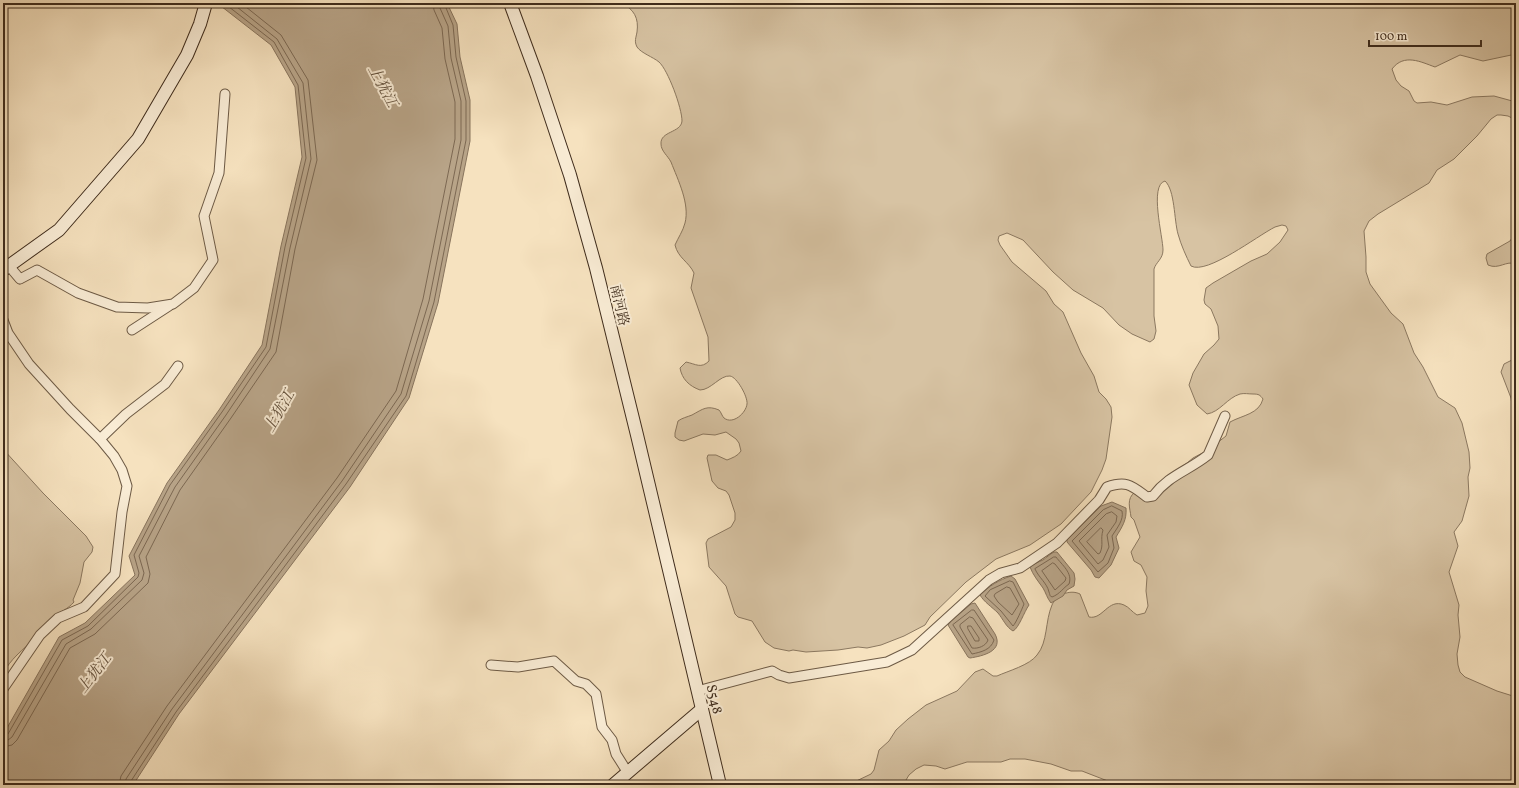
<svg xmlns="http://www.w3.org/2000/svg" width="1519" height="788" viewBox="0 0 1519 788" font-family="Vollkorn,'Noto Serif SC',serif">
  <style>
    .green { fill: #d7c3a3; stroke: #8b7860 }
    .water { fill: #b8a488; stroke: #88745d }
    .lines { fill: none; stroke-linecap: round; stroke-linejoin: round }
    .shore { stroke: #7c6852; stroke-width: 1 }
    .street-casing { stroke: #6d5a45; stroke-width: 11 }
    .secondary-casing { stroke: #3f2c1c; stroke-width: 14 }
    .street { stroke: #f9ecd5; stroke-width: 9 }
    .secondary { stroke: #f9ecd5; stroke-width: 12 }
    .labels { text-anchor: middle; stroke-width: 4; stroke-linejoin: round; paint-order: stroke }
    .street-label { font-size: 14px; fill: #3f2c1c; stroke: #f9ecd5 }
    .water-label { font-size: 15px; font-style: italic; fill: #63503c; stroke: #f9ecd5 }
  </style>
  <rect width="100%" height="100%" fill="#f6e2bf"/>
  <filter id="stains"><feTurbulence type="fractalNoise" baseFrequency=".005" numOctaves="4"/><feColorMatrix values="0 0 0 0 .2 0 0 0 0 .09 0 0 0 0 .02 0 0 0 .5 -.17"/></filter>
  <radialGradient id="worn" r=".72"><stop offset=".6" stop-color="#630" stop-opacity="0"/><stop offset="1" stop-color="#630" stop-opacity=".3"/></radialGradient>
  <g class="green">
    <path d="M 621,3 L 1516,3 L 1516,54 L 1483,61 L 1460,55 L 1435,67 C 1421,62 1404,53 1392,69 L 1396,80 L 1401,86 L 1409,91 L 1414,101 L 1417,103 L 1431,102 L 1447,105 L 1472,97 L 1494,96 L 1516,102 L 1516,120 L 1508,116 L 1501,115 L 1497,115 L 1491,119 L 1477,136 L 1454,159 L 1437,170 L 1429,183 L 1378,214 L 1369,221 L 1364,231 L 1366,257 L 1366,272 L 1370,284 L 1391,313 L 1403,324 L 1414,353 L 1423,367 L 1438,397 L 1455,408 L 1462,423 L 1469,452 L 1470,468 L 1468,477 L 1469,496 L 1462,521 L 1454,532 L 1458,546 L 1449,572 L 1459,605 L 1458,615 L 1460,637 L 1457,654 L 1458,665 L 1460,672 L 1465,677 L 1497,691 L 1516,697 L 1516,785 L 1118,785 L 1082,771 L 1071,771 L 1051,764 L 1025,759 L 1010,759 L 1001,762 L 967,762 L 945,769 L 936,766 L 924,765 L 916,769 L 909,775 L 903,785 L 848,785 L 871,774 L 874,770 L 879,750 L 889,741 L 896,730 L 908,719 L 926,705 L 957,691 L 975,672 L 983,669 L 993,676 L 997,676 C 1008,671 1030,665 1037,655 C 1048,642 1045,621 1052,605 C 1056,595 1070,589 1080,594 L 1089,617 C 1103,620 1108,598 1124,605 C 1129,607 1132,612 1137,615 L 1145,613 L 1148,606 L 1146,591 L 1147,577 L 1141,565 L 1134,561 L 1131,552 L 1140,537 L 1134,520 L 1131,517 C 1130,508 1126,499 1135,492 L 1151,493 L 1168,476 L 1187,463 L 1193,458 L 1208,450 L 1226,436 L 1230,422 C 1243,415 1259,414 1263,399 C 1260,395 1259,394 1253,394 C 1249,394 1244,393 1240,394 C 1227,398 1220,412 1207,414 L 1197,405 L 1189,385 L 1193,373 L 1204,354 L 1214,345 L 1219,339 L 1218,326 L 1211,309 L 1205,304 L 1204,300 L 1206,288 L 1213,283 L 1251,261 L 1267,254 L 1280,242 L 1288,230 L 1286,226 L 1282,225 L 1275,227 C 1257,236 1207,275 1191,266 C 1186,256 1181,245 1178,234 C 1174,220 1175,190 1165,181 C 1149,185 1163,237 1163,250 C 1163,259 1156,262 1154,269 L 1154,316 L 1156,331 L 1154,339 L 1150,342 L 1132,334 L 1119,325 L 1103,308 L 1073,290 L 1053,272 L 1023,240 L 1007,233 L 999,236 L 998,240 L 1000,245 L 1012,262 L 1046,291 L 1054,304 L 1063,312 L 1081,353 L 1094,376 L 1099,392 L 1106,399 L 1111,407 L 1112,417 L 1106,459 L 1102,470 L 1091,492 L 1061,524 L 1030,545 L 996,559 L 966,582 L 930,617 L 925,625 L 904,636 L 881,645 L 867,648 L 858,647 L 838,650 L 806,652 L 793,650 L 789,651 L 774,648 L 765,642 L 752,621 L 738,617 L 735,614 L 726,586 L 709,567 L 706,543 L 708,539 L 731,527 L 735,520 L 735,513 L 729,495 L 726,491 L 718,488 L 712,481 L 707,458 L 708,455 L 716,455 L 727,460 C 732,458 738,456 741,451 L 739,443 L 736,439 L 726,432 L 715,435 L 703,434 L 684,441 L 679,440 L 675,437 L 675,433 L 678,421 C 682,418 687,417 692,415 C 703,409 707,405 719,410 C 721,412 722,416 724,418 C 733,425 746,413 747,404 C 748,397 737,377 730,376 C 720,375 711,390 700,390 C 689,386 682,379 680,368 L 686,362 C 696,364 701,369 709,361 L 708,337 L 691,288 L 694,273 C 689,262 678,258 675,245 C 678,238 683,231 685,223 C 690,204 678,180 671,162 C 668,156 661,151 661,144 C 660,131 681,133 682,121 C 682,108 668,70 659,62 C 653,57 641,53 637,47 C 634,41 636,38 637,32 C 639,18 634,9 621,3 Z"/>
    <path d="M 1516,232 L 1516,264 C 1506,260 1499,270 1488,265 L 1486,258 L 1487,254 L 1510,241 Z"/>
    <path d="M 1516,358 L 1516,418 L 1513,412 L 1511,398 L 1501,372 L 1504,364 Z"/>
    <path d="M 3,449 L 43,493 L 86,536 L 93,547 L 92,552 L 84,562 L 80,583 L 73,600 L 74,602 C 68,609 60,612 53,617 C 46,623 41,632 34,639 C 23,650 10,659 3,674 Z"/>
  </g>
  <g class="water">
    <path d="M 217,3 L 447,3 L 457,24 L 460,57 L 470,100 L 470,141 L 438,303 L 409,398 L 350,487 L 179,714 L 133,785 L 3,785 L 3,735 L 59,637 L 85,623 L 135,575 L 129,556 L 167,483 L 219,410 L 262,345 L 281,246 L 302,157 L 295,87 L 271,45 Z"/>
    <path d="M 1112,502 L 1126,508 C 1127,520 1122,527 1116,537 L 1119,548 L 1111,565 L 1099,578 L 1095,577 L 1091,570 L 1067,542 L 1067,540 L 1101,506 Z"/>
    <path d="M 1054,552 L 1057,552 L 1074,573 L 1075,579 L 1074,586 L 1067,590 L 1063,596 L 1051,603 C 1047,598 1046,593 1043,588 C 1038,581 1033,575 1030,567 C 1034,564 1038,562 1043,560 C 1046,558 1050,554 1054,552 Z"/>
    <path d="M 1011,576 L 1015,579 L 1029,605 C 1024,612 1019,628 1013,631 C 1006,627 1003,619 998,613 C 992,607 984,602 980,595 C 989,586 999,580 1011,576 Z"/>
    <path d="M 975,603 L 995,634 C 1004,651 983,656 970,658 L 968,657 L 948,625 L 951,621 L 971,604 Z"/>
  </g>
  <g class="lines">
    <g class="shore">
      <path d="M 1112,506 L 1122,511 C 1124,520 1117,528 1112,536 L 1114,548 L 1108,563 L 1098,572 L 1072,541 L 1103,510 Z"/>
      <path d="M 1112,512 L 1117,516 L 1116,522 L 1107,535 L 1109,547 L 1103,560 L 1098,564 L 1079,541 L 1106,514 Z"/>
      <path d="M 1101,528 L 1103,530 C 1100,540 1104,544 1100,553 L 1098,554 L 1087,542 Z"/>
      <path d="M 1054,557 L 1056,557 C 1062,565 1073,573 1069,584 C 1063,588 1060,594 1052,597 C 1048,594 1051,597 1049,592 C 1047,583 1039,578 1035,569 Z"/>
      <path d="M 1053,563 L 1055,564 L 1066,578 L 1065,581 L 1055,590 L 1042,571 Z"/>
      <path d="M 1010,581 L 1013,582 L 1024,604 C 1022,609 1016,623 1013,626 L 1001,611 L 985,596 L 990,590 Z"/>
      <path d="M 1007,587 L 1010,588 L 1019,604 L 1012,615 L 998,602 L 994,596 L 995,594 Z"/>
      <path d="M 972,610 L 974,610 L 994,640 C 991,650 981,652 972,654 L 953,625 Z"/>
      <path d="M 970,617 L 973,618 L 988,640 C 986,646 978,649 972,648 L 960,627 L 960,625 Z"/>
      <path d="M 968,626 L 971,626 L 979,638 L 979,641 L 975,641 L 968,629 Z"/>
      <path d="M 3,736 L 8,734 L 62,640 L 88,626 L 138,577 L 139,573 L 134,555 L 170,485 L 222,412 L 266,347 L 285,247 L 306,158 L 298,85 L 274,42 L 224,3"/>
      <path d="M 3,741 L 8,740 L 12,737 L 66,644 L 91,629 L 142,580 L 144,573 L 139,556 L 175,487 L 226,415 L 270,349 L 290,248 L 311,159 L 303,83 L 277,39 L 232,3"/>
      <path d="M 3,747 L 12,745 L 17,740 L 70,648 L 95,634 L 148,583 L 150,574 L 146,557 L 180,490 L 231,418 L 276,352 L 295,249 L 317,160 L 308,80 L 281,35 L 241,3"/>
      <path d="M 119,785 L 121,776 L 167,706 L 337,478 L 396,391 L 423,299 L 455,139 L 455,102 L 445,59 L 442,28 L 434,10 L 433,3"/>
      <path d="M 125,785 L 126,779 L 172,709 L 342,481 L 401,394 L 429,301 L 461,140 L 461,101 L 451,58 L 448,26 L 440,8 L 439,3"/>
      <path d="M 130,785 L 131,781 L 176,712 L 346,484 L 406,396 L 434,302 L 466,140 L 466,101 L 456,57 L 453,25 L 444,3"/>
    </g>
    <defs>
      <g id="street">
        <path d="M 9,266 L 20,279 L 37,270 L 78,293 L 117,307 L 148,308 L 173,304 L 194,288 L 213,260 L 204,216 L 219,173 L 225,94"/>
        <path d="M 3,320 L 8,333 L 29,364 L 70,409 L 100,439 L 114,456 L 122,470 L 127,486 L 122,512 L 115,574 L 84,607 L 58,618 L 40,635 L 3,689"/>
        <path d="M 132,330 L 169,306"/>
        <path d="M 100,439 L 126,414 L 165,384 L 178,366"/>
        <path d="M 491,665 L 518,667 L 554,661 L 576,681 L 586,684 L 596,694 L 602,727 L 612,740 L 616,754 L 628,773"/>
        <path d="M 697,691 L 772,671 L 779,675 L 789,678 L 887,662 L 912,650 L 989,580 L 1001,573 L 1020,568 L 1057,543 L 1099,500 L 1107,487 C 1127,480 1132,486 1147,497 L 1153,496 C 1169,475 1188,471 1208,455 L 1225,416"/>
      </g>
      <g id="secondary">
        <path d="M 510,3 L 537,76 L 570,175 L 596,268 L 637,435 L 720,785"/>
        <path d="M 3,270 L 59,230 L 138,139 L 187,55 L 200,24 L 206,3"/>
        <path d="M 613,785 L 702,709"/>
      </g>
    </defs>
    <use href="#street" class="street-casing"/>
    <use href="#secondary" class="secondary-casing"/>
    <use href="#street" class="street"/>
    <use href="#secondary" class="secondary"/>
  </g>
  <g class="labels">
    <g class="street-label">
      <text transform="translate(620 305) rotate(77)" y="5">南河路</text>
      <text transform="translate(715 699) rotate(76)" y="5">S548</text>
    </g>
    <g class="water-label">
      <text transform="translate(383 86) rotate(62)" y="5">上犹江</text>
      <text transform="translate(279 411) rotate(-60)" y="5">上犹江</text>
      <text transform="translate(94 673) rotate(-52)" y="5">上犹江</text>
    </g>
  </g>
  <rect width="1519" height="788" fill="none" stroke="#f6e2bf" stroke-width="16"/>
  <rect x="4" y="4" width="1511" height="780" fill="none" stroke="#3f2c1c" stroke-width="2"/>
  <rect x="8" y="8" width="1503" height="772" fill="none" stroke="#3f2c1c"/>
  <path d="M1369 40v6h112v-6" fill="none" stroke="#3f2c1c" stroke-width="2"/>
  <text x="1375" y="40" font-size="12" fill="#3f2c1c" stroke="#f9ecd5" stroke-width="3" paint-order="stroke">100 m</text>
  <rect width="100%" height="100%" filter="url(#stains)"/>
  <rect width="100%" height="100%" fill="url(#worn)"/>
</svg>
